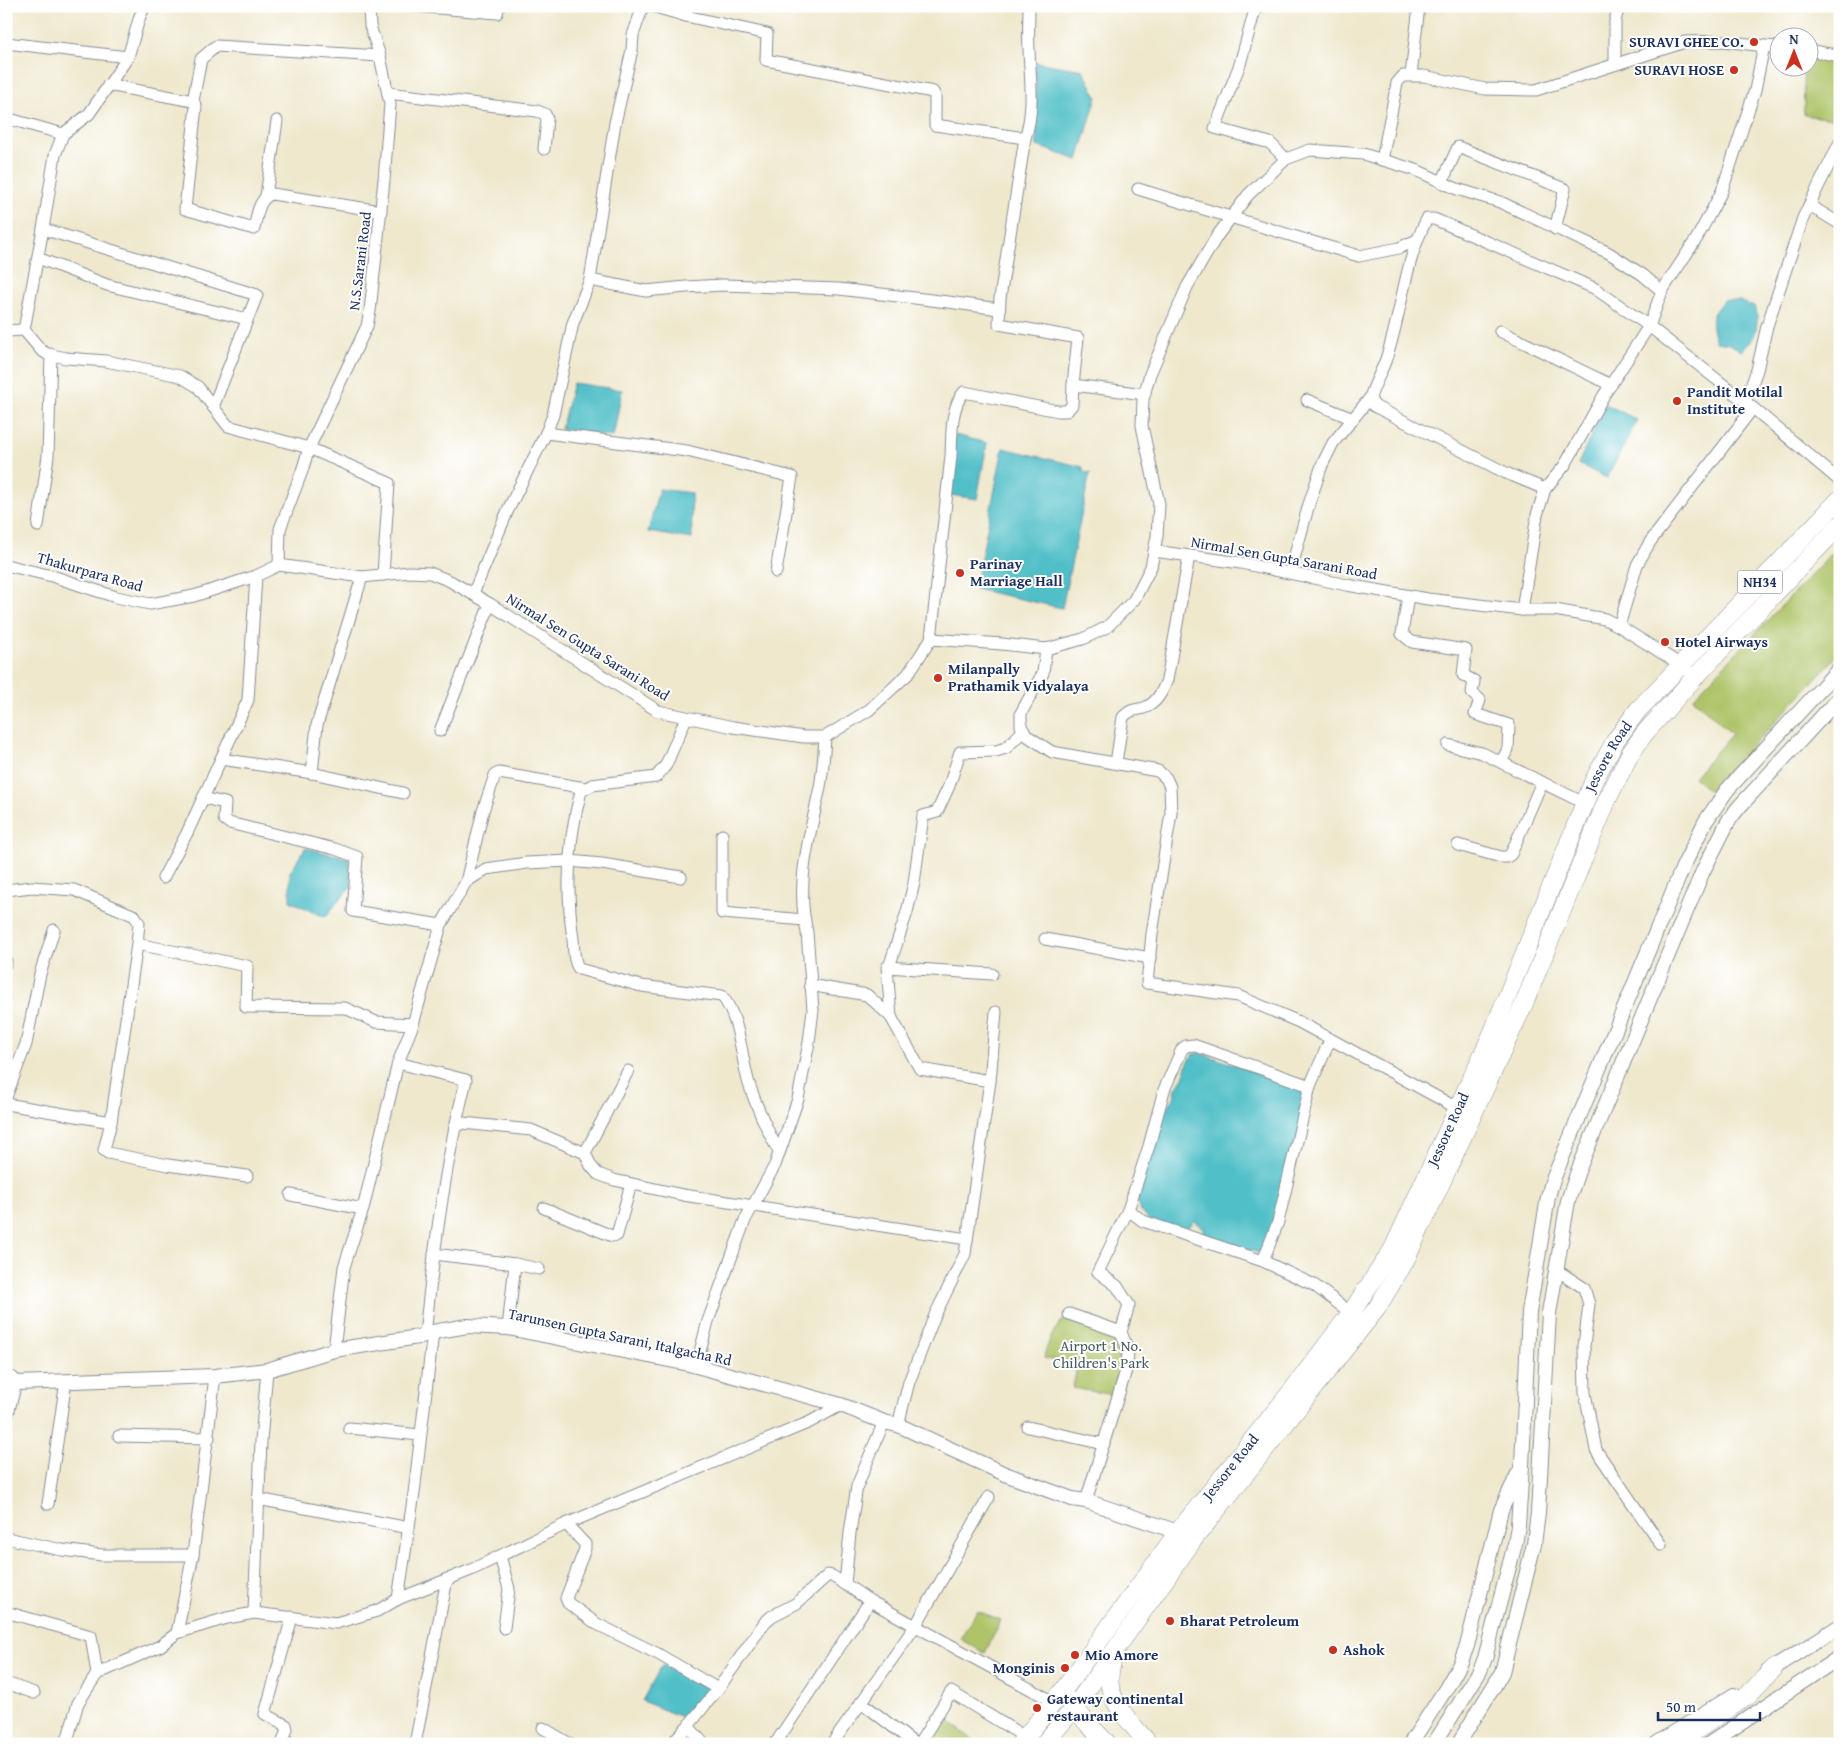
<svg xmlns="http://www.w3.org/2000/svg" width="1846" height="1750" viewBox="0 0 1846 1750" font-family="'Gentium Book Plus',serif">
  <style>
    .green { fill: #afc469; stroke: #657a64 }
    .water { fill: #51bfc8; stroke: #367793 }
    .lines { fill: none; stroke-linecap: round; stroke-linejoin: round }
    .minor-casing { stroke: #858c96; stroke-width: 13 }
    .tertiary-casing { stroke: #858c96; stroke-width: 16 }
    .primary-casing { stroke: #858c96; stroke-width: 19 }
    .minor { stroke: #fff; stroke-width: 11 }
    .tertiary { stroke: #fff; stroke-width: 14 }
    .primary { stroke: #fff; stroke-width: 18 }
    .poi-dot { fill: #c8321e; stroke: #fff; stroke-width: 2 }
    .labels { text-anchor: middle; stroke-width: 4; stroke-linejoin: round; paint-order: stroke }
    .shield { fill: #fff; stroke: #5f6d8e; stroke-width: 1 }
    .shield-label { font-size: 14px; font-weight: bold; fill: #1b2f5e }
    .poi-label { font-size: 15px; font-weight: bold; fill: #1b2f5e; stroke: #fff; text-anchor: start }
    .street-label { font-size: 15px; fill: #1b2f5e; stroke: #fff }
    .park-label { font-size: 15px; fill: #475c61; stroke: #fff }
  </style>
  <rect width="100%" height="100%" fill="#fff"/>
  <filter id="ink" filterUnits="userSpaceOnUse"><feTurbulence type="fractalNoise" baseFrequency=".02" numOctaves="2"/><feDisplacementMap in="SourceGraphic" scale="10" xChannelSelector="R" yChannelSelector="G"/><feConvolveMatrix kernelMatrix="1 2 1 2 8 2 1 2 1" color-interpolation-filters="sRGB"/></filter>
  <filter id="wash" filterUnits="userSpaceOnUse"><feTurbulence type="fractalNoise" baseFrequency=".0096" numOctaves="4" result="noise"/><feDisplacementMap in="SourceGraphic" scale="20" xChannelSelector="R" yChannelSelector="G"/><feGaussianBlur stdDeviation="1.12" result="paint"/><feColorMatrix in="noise" values="0 0 0 0 0 0 0 0 0 0 0 0 0 0 0 0 0 1.4 0 .05"/><feComposite in="paint" operator="in"/></filter>
  <g filter="url(#wash)">
    <rect width="100%" height="100%" fill="#efe8cd"/>
    <g class="green">
      <path d="M 1809,50 L 1840,56 L 1840,120 L 1804,115 L 1803,68 L 1808,68 Z"/>
      <path d="M 1840,545 L 1840,653 L 1710,792 L 1694,777 L 1732,734 L 1693,698 Z"/>
      <path d="M 1069,1314 L 1121,1332 L 1128,1350 L 1119,1396 L 1073,1388 L 1077,1366 L 1044,1358 C 1049,1338 1054,1328 1069,1314 Z"/>
      <path d="M 977,1611 L 1001,1620 L 985,1653 L 960,1639 Z"/>
      <path d="M 941,1715 L 978,1744 L 919,1744 Z"/>
    </g>
    <g class="water">
      <path d="M 1035,62 L 1083,70 L 1097,97 L 1078,160 L 1037,146 Z"/>
      <path d="M 1724,300 L 1741,301 L 1756,308 C 1759,325 1756,341 1741,351 L 1730,344 L 1716,342 C 1709,321 1709,316 1724,300 Z"/>
      <path d="M 573,383 L 622,390 L 613,437 L 561,429 Z"/>
      <path d="M 1606,404 L 1637,420 L 1607,478 L 1578,464 Z"/>
      <path d="M 955,435 L 987,443 L 977,499 L 944,494 Z"/>
      <path d="M 1003,448 L 1083,467 L 1083,472 L 1090,473 L 1062,608 L 975,589 Z"/>
      <path d="M 659,489 L 691,493 L 692,539 L 648,532 Z"/>
      <path d="M 305,848 L 348,858 L 352,885 L 325,917 L 290,901 L 290,872 Z"/>
      <path d="M 1200,1053 L 1310,1090 L 1266,1246 L 1259,1253 L 1205,1237 L 1204,1229 L 1195,1221 L 1185,1231 L 1149,1220 L 1141,1212 L 1136,1195 L 1164,1112 L 1174,1098 L 1176,1088 L 1183,1077 L 1189,1059 L 1194,1054 Z"/>
      <path d="M 662,1665 L 711,1687 L 684,1718 L 642,1701 Z"/>
    </g>
  </g>
  <g filter="url(#ink)">
    <g class="lines">
      <defs>
        <g id="minor">
          <path d="M 414,6 L 497,13 L 499,6"/>
          <path d="M 652,6 L 686,16 L 688,6"/>
          <path d="M 1029,6 C 1029,20 1028,35 1029,49 C 1030,78 1035,109 1025,138 L 1000,298 L 999,324 L 1078,338 L 1073,385"/>
          <path d="M 1256,6 L 1240,64 L 1215,128 L 1270,143 L 1286,159"/>
          <path d="M 686,16 L 767,34 L 766,60 L 933,92 L 935,96 L 935,125 L 1025,138"/>
          <path d="M 6,43 L 128,57 L 140,16 L 145,6"/>
          <path d="M 1778,47 L 1764,46 L 1755,90 L 1722,191 L 1697,238 L 1662,291 L 1649,326 L 1753,408 L 1840,481"/>
          <path d="M 1808,50 L 1840,56"/>
          <path d="M 1615,64 L 1615,21 L 1619,6"/>
          <path d="M 1411,75 L 1419,6"/>
          <path d="M 108,85 L 193,101 L 201,59 L 216,46 L 380,56"/>
          <path d="M 388,93 L 537,111 L 545,114 L 547,119 L 544,149"/>
          <path d="M 193,101 L 196,106 L 185,209 L 254,229 C 257,217 258,198 272,194 L 381,211"/>
          <path d="M 6,118 L 63,134"/>
          <path d="M 1382,160 L 1397,83 L 1403,76 L 1424,76 L 1485,89 L 1536,90 L 1685,42 L 1724,41 L 1764,46"/>
          <path d="M 1442,182 L 1458,147 L 1565,189 L 1555,229"/>
          <path d="M 1138,189 L 1359,256 L 1399,248 L 1417,240"/>
          <path d="M 266,196 L 277,121"/>
          <path d="M 1809,205 L 1840,224"/>
          <path d="M 43,229 L 257,295 L 213,407"/>
          <path d="M 38,258 L 107,285 L 247,319"/>
          <path d="M 590,280 L 646,291 L 686,287 L 723,285 L 839,289 L 948,302 L 999,309"/>
          <path d="M 24,330 L 43,229 L 55,155 L 63,134 L 89,114 L 128,57"/>
          <path d="M 6,331 L 24,330 L 41,350 L 47,354 L 66,358 L 106,361 L 180,376 L 198,387 L 228,426 L 309,448 L 389,483 L 383,575"/>
          <path d="M 1500,331 L 1611,385"/>
          <path d="M 1307,400 L 1353,419"/>
          <path d="M 1745,403 L 1757,370 L 1767,326 L 1803,218 L 1840,142"/>
          <path d="M 546,433 L 687,451 L 792,477 L 776,572"/>
          <path d="M 38,526 L 48,456 L 51,354"/>
          <path d="M 1154,551 L 1241,563 L 1347,585 L 1428,599 L 1522,610 L 1555,610 L 1605,619 L 1619,626 L 1681,665 L 1695,677"/>
          <path d="M 6,565 L 52,576 L 116,597 L 150,604 L 194,596 L 256,576 L 279,565"/>
          <path d="M 279,565 L 362,577 L 410,572 L 430,573 L 450,581 L 490,604 L 658,711 L 733,727 L 804,737 L 825,737 L 869,710 L 908,674 L 931,639 L 1002,644 L 1046,649 L 1083,639 L 1107,627 L 1134,600 L 1151,567 L 1157,536 L 1159,504 L 1142,426 L 1143,399 L 1150,374 L 1187,287 L 1217,236 L 1248,195 L 1286,159 L 1310,150 L 1363,154 L 1416,170 L 1457,189 L 1500,202 L 1609,253 L 1643,275 L 1662,291"/>
          <path d="M 279,565 L 280,529 L 302,471 L 309,448 L 367,326 L 370,311 L 384,180 L 390,104 L 380,56 L 370,26 L 369,6"/>
          <path d="M 1290,573 L 1309,504 L 1322,465 L 1333,443 L 1370,398"/>
          <path d="M 473,594 L 508,510 L 546,433 L 553,415 L 573,323 L 590,280 L 615,123 L 632,50 L 633,35 L 643,6"/>
          <path d="M 1408,596 L 1402,634 L 1412,642 L 1466,650 L 1463,675 L 1474,681 L 1472,693 L 1480,700 L 1475,714 L 1509,725 L 1508,749 L 1501,762"/>
          <path d="M 1522,610 L 1537,515 L 1545,489 L 1565,465 L 1604,395 L 1649,326 L 1594,288 L 1434,219 L 1427,219 C 1404,262 1402,313 1386,359 C 1381,373 1374,384 1370,398 L 1374,406 L 1506,473 L 1545,489"/>
          <path d="M 1619,626 L 1637,565 L 1650,542 L 1753,408"/>
          <path d="M 931,639 L 951,456 C 952,436 950,408 964,392 L 1058,411 L 1067,411 L 1072,405 L 1073,385 L 1145,394"/>
          <path d="M 1046,649 L 1043,673 L 1021,713 L 1021,726 L 1026,735 L 1052,752 L 1158,771 L 1166,778 L 1170,787 L 1171,813 L 1152,934 L 1147,983 L 1238,996 L 1299,1022 L 1457,1108"/>
          <path d="M 686,718 L 666,765 L 656,777 L 592,785 L 581,791 C 568,839 566,890 573,939 C 574,949 573,961 579,969 L 641,986 L 722,996 C 740,1018 741,1057 749,1084 C 757,1108 767,1130 779,1152"/>
          <path d="M 440,731 L 490,604"/>
          <path d="M 1448,745 L 1482,753 L 1584,803"/>
          <path d="M 221,759 L 312,773 L 317,725 L 362,577"/>
          <path d="M 1116,763 L 1123,717 C 1133,708 1133,711 1144,708 C 1157,703 1162,692 1167,680 L 1189,556"/>
          <path d="M 312,773 L 403,793"/>
          <path d="M 203,798 L 225,803 L 224,819 L 229,823 L 335,849 L 357,857 L 353,911 L 441,925"/>
          <path d="M 722,835 L 722,913 L 805,920"/>
          <path d="M 1458,845 L 1501,857 L 1507,857 L 1511,854 L 1542,782"/>
          <path d="M 163,878 L 187,833 L 248,700 L 256,576"/>
          <path d="M 466,882 L 483,811 L 495,775 L 499,773 L 585,788"/>
          <path d="M 6,890 L 32,887 L 74,890 L 135,916 L 139,923 L 137,944 L 247,966 L 246,1007 L 345,1008 L 376,1022 L 413,1024"/>
          <path d="M 1045,939 L 1150,958"/>
          <path d="M 6,961 L 6,963"/>
          <path d="M 889,967 L 907,912 L 914,883 L 923,816 L 937,812 L 949,786 L 960,752 L 996,751 L 1006,748 L 1023,731"/>
          <path d="M 810,985 L 867,995 L 891,1017 L 920,1069 L 990,1081 L 965,1254 L 935,1315 L 909,1382 L 898,1425"/>
          <path d="M 891,1017 L 887,967 L 992,974"/>
          <path d="M 398,1063 L 466,1080 L 455,1127"/>
          <path d="M 990,1081 L 996,1012"/>
          <path d="M 6,1097 L 26,1044 L 40,974 L 54,930"/>
          <path d="M 6,1104 L 111,1122 L 137,944"/>
          <path d="M 111,1122 L 104,1150 L 108,1153 L 168,1165 L 247,1176"/>
          <path d="M 585,1153 L 628,1071"/>
          <path d="M 291,1195 L 363,1209"/>
          <path d="M 544,1208 L 612,1236 L 617,1235 L 631,1184"/>
          <path d="M 1128,1210 L 1149,1146 L 1164,1090 L 1182,1049 L 1186,1046 L 1193,1045 L 1310,1086"/>
          <path d="M 434,1254 L 515,1264 L 508,1328"/>
          <path d="M 1263,1261 L 1278,1222 L 1310,1086 L 1330,1040"/>
          <path d="M 515,1264 L 539,1269"/>
          <path d="M 1555,1269 L 1584,1288 L 1589,1304 L 1584,1346 L 1585,1393 L 1596,1450 L 1661,1545"/>
          <path d="M 1069,1314 L 1121,1332"/>
          <path d="M 425,1335 C 432,1265 441,1196 455,1127 L 463,1123 L 531,1130 L 585,1153 L 591,1166 L 598,1174 L 614,1180 L 683,1195 L 967,1239"/>
          <path d="M 334,1350 L 344,1267 L 363,1209 L 398,1063 L 413,1024 L 441,925 L 466,882 L 486,869 L 527,863 L 569,861 L 602,864 L 681,877"/>
          <path d="M 696,1367 L 708,1321 L 745,1220 L 775,1165 L 798,1099 L 809,1042 L 813,1010 L 807,932 C 795,883 810,835 820,787 C 823,771 824,754 825,737"/>
          <path d="M 6,1421 L 16,1383"/>
          <path d="M 884,1422 L 857,1486 L 850,1533 L 845,1584 L 870,1601 L 1054,1702"/>
          <path d="M 1028,1427 L 1104,1444"/>
          <path d="M 349,1428 L 420,1435"/>
          <path d="M 119,1436 L 209,1438"/>
          <path d="M 258,1499 L 409,1528"/>
          <path d="M 1086,1501 L 1127,1367 L 1128,1350 L 1121,1332 L 1129,1305 L 1117,1286 L 1098,1272 L 1128,1210 L 1143,1221 L 1263,1261 L 1314,1285 L 1351,1313"/>
          <path d="M 48,1504 L 66,1381"/>
          <path d="M 566,1524 L 585,1544 L 585,1549 L 566,1598 L 568,1603 L 597,1624 L 658,1654 L 718,1689"/>
          <path d="M 6,1538 L 62,1550 L 102,1555 L 193,1555"/>
          <path d="M 500,1556 L 509,1589 L 504,1628"/>
          <path d="M 398,1599 L 414,1493 L 433,1332"/>
          <path d="M 6,1612 L 91,1636 L 97,1674"/>
          <path d="M 254,1613 L 261,1441 L 267,1370"/>
          <path d="M 177,1633 L 193,1555 L 215,1376"/>
          <path d="M 6,1683 L 34,1693"/>
          <path d="M 861,1702 L 915,1744"/>
          <path d="M 543,1728 L 570,1744"/>
          <path d="M 66,1744 L 78,1703 L 97,1674 L 160,1646 L 177,1633 L 227,1618 L 254,1613 L 336,1623 L 377,1611 L 398,1599 L 471,1570 L 566,1524 L 810,1422 L 841,1405"/>
          <path d="M 282,1744 L 287,1729 L 286,1725 L 265,1714 L 292,1617"/>
          <path d="M 415,1744 L 447,1579"/>
          <path d="M 671,1744 L 688,1726"/>
          <path d="M 704,1744 L 688,1726 L 718,1689 L 765,1622 L 772,1616 L 797,1603 L 828,1575 L 832,1576 L 845,1584"/>
          <path d="M 775,1744 L 870,1601"/>
          <path d="M 832,1744 L 916,1625 L 989,1497"/>
          <path d="M 919,1744 L 951,1692 L 1025,1737"/>
        </g>
        <g id="tertiary">
          <path d="M 6,1378 L 12,1379 L 16,1383 L 215,1376 L 267,1370 L 334,1350 L 418,1337 L 433,1332 L 467,1326 L 508,1328 L 689,1364 L 841,1405 L 884,1422 L 898,1425 L 1005,1474 L 1072,1499 L 1086,1501 L 1178,1532"/>
          <path d="M 1766,1673 L 1840,1626"/>
          <path d="M 1410,1744 L 1447,1687 L 1460,1664 L 1467,1646 L 1501,1510 L 1518,1474"/>
          <path d="M 1434,1744 L 1480,1671 L 1485,1658 L 1515,1544 L 1518,1526 L 1522,1466 L 1529,1312 L 1548,1197 L 1552,1182 L 1683,867 L 1705,822 L 1727,790 L 1840,668"/>
          <path d="M 1458,1744 L 1494,1686 L 1502,1672 L 1534,1544 L 1538,1513 L 1549,1313 L 1568,1201 L 1578,1171 L 1703,871 L 1729,820 L 1739,807 L 1840,697"/>
          <path d="M 1656,1744 L 1734,1695"/>
          <path d="M 1709,1744 L 1840,1657"/>
        </g>
        <g id="primary">
          <path d="M 1114,1655 C 1111,1665 1108,1676 1110,1686 C 1113,1706 1136,1729 1149,1744"/>
          <path d="M 1067,1699 L 1088,1724 L 1108,1744"/>
          <path id="s1" d="M 1020,1744 L 1062,1692 L 1178,1532 L 1291,1392 L 1351,1313 L 1393,1249 L 1492,1034 L 1594,780 L 1615,741 L 1638,710 L 1840,499"/>
          <path d="M 1044,1744 L 1074,1708 L 1193,1540 L 1377,1308 L 1405,1261 L 1523,1006 L 1608,798 L 1630,754 L 1644,734 L 1695,677 L 1840,525"/>
          <path d="M 1676,1744 L 1747,1696 L 1774,1668"/>
        </g>
      </defs>
      <use href="#minor" class="minor-casing"/>
      <use href="#tertiary" class="tertiary-casing"/>
      <use href="#primary" class="primary-casing"/>
      <use href="#minor" class="minor"/>
      <use href="#tertiary" class="tertiary"/>
      <use href="#primary" class="primary"/>
    </g>
  </g>
  <g class="poi-dot">
    <circle cx="1754" cy="42" r="5"/>
    <circle cx="1734" cy="70" r="5"/>
    <circle cx="1677" cy="401" r="5"/>
    <circle cx="960" cy="573" r="5"/>
    <circle cx="1665" cy="642" r="5"/>
    <circle cx="938" cy="678" r="5"/>
    <circle cx="1170" cy="1621" r="5"/>
    <circle cx="1333" cy="1650" r="5"/>
    <circle cx="1075" cy="1655" r="5"/>
    <circle cx="1065" cy="1668" r="5"/>
    <circle cx="1037" cy="1708" r="5"/>
  </g>
  <g class="labels">
    <rect class="shield" x="1737.5" y="570.5" width="45" height="23" rx="4"/>
    <g class="shield-label">
      <text x="1760" y="587">NH34</text>
    </g>
    <g class="poi-label">
      <text x="1744" y="47" text-anchor="end">SURAVI GHEE CO.</text>
      <text x="1724" y="75" text-anchor="end">SURAVI HOSE</text>
      <text x="1687" y="397">Pandit Motilal<tspan x="1687" dy="17">Institute</tspan></text>
      <text x="970" y="569">Parinay<tspan x="970" dy="17">Marriage Hall</tspan></text>
      <text x="1675" y="647">Hotel Airways</text>
      <text x="948" y="674">Milanpally<tspan x="948" dy="17">Prathamik Vidyalaya</tspan></text>
      <text x="1180" y="1626">Bharat Petroleum</text>
      <text x="1343" y="1655">Ashok</text>
      <text x="1085" y="1660">Mio Amore</text>
      <text x="1055" y="1673" text-anchor="end">Monginis</text>
      <text x="1047" y="1704">Gateway continental<tspan x="1047" dy="17">restaurant</tspan></text>
    </g>
    <g class="street-label">
      <text transform="translate(360 261) rotate(-83)" y="5">N.S.Sarani Road</text>
      <text transform="translate(1284 558) rotate(10)" y="5">Nirmal Sen Gupta Sarani Road</text>
      <text transform="translate(90 572) rotate(16)" y="5">Thakurpara Road</text>
      <text transform="translate(588 647) rotate(32)" y="5">Nirmal Sen Gupta Sarani Road</text>
      <text dy="5" stroke="none"><textPath href="#s1" startOffset="1158">Jessore Road</textPath></text>
      <text dy="5" stroke="none"><textPath href="#s1" startOffset="752">Jessore Road</textPath></text>
      <text transform="translate(620 1337) rotate(12)" y="5">Tarunsen Gupta Sarani, Italgacha Rd</text>
      <text dy="5" stroke="none"><textPath href="#s1" startOffset="348">Jessore Road</textPath></text>
    </g>
    <g class="park-label">
      <text x="1101" y="1351">Airport 1 No.<tspan x="1101" dy="17">Children's Park</tspan></text>
    </g>
  </g>
  <rect width="1846" height="1750" fill="none" stroke="#fff" stroke-width="25"/>
  <g transform="translate(1794 52)"><circle r="24" fill="#ffffff" stroke="#a4acbf"/>
  <path d="M0-4L9 19L0 12L-9 19Z" fill="#c8321e"/>
  <text y="-8" font-size="14" font-weight="bold" text-anchor="middle" fill="#1b2f5e">N</text>
  </g>
  <path d="M1658 1712v8h102v-8" fill="none" stroke="#1b2f5e" stroke-width="2.5"/>
  <text x="1666" y="1712" font-size="15" fill="#1b2f5e" stroke="#ffffff" stroke-width="4" paint-order="stroke">50 m</text>
</svg>
